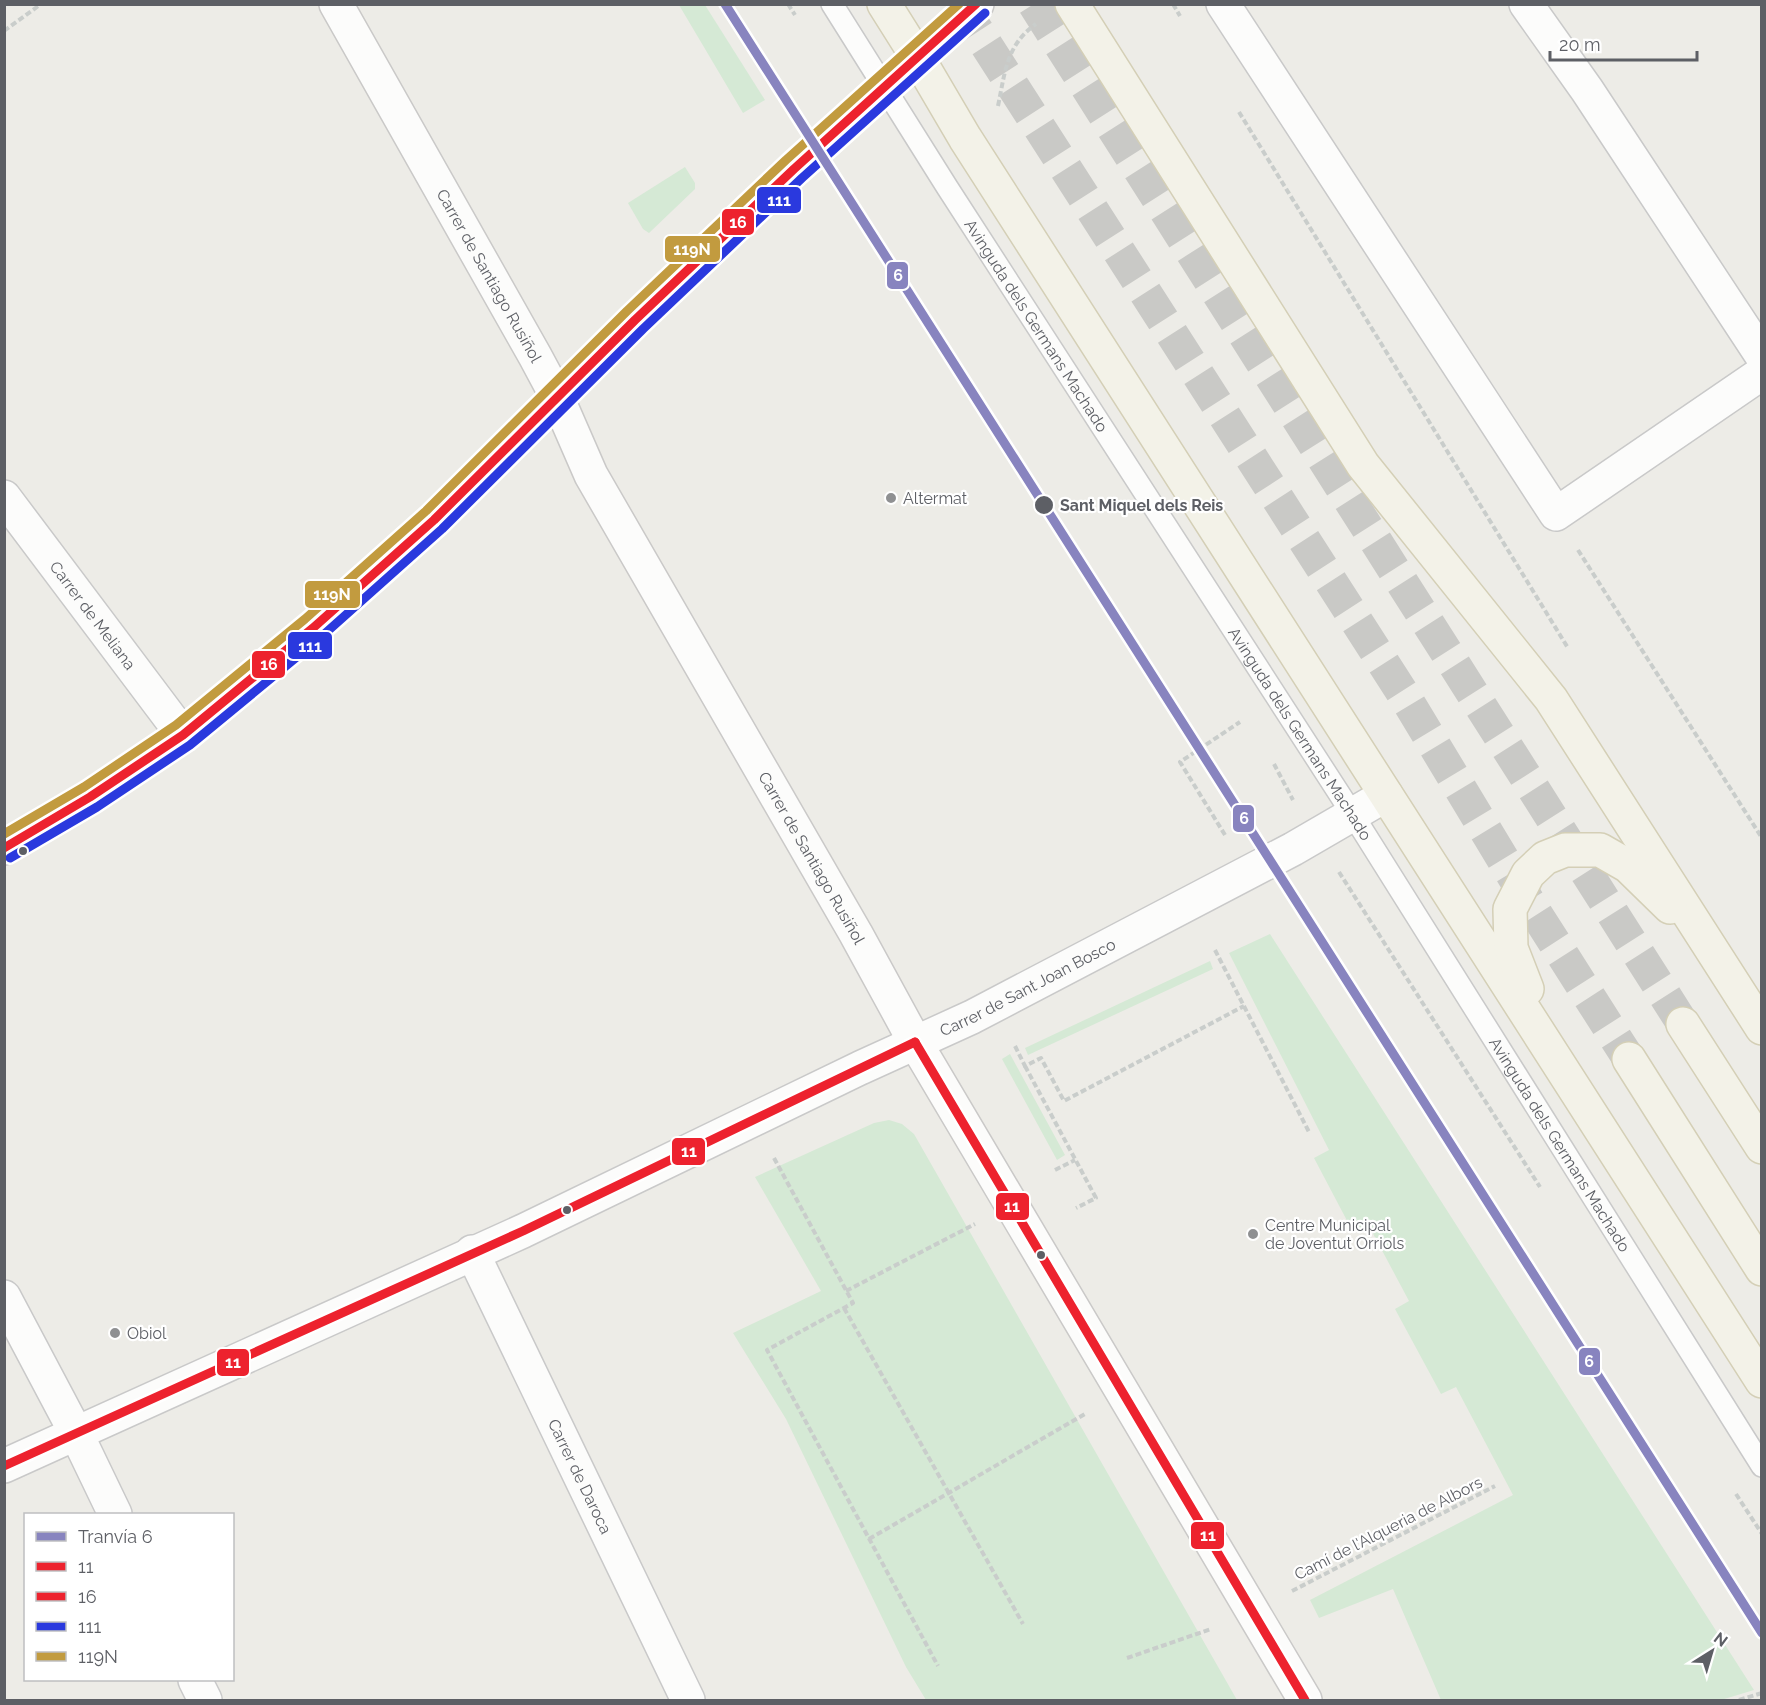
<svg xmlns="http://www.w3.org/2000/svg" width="1766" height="1705" viewBox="0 0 1766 1705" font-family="Raleway,sans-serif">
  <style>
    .green { fill: #d5e9d5 }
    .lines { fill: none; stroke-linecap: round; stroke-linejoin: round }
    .primary-tunnel { stroke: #c9c9c6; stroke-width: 33; stroke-dasharray: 33 16; stroke-linecap: butt }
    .lane-casing { stroke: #c9c9c9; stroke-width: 24 }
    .street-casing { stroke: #c9c9c9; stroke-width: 36 }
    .secondary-casing { stroke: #cac9c8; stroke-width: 36 }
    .primary-casing { stroke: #d4cfb6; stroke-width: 36 }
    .path { stroke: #c9cdcb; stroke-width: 4; stroke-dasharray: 6 3; stroke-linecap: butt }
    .lane { stroke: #fcfcfb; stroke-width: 21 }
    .street { stroke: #fcfcfb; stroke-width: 33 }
    .secondary { stroke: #fcfcfb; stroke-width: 33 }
    .primary { stroke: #f3f2e8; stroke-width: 33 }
    .bus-1-casing { stroke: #fff; stroke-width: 14 }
    .bus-2-casing { stroke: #fff; stroke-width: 14 }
    .bus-3-casing { stroke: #fff; stroke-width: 14 }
    .bus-4-casing { stroke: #fff; stroke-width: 14 }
    .bus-1 { stroke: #ed222e; stroke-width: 9 }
    .bus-2 { stroke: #ed222e; stroke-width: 9 }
    .bus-3 { stroke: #2a39de; stroke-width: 9 }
    .bus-4 { stroke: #c29b3f; stroke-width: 9 }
    .tram-1-casing { stroke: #fff; stroke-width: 14 }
    .tram-1 { stroke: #8884bf; stroke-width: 9 }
    .poi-dot { fill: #8f9092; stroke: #fff; stroke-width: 2 }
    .stop-dot { fill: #5d5f65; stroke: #fff; stroke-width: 2 }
    .labels { text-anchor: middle; stroke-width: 4.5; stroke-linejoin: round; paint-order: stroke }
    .street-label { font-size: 16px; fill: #5d5f65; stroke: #fff }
    .poi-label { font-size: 16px; fill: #5d5f65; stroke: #fff; text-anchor: start }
    .stop-label { font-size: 16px; font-weight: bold; fill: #5d5f65; stroke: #fff; text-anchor: start }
    .line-badge { stroke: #fff; stroke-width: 2 }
    .badge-label { font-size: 16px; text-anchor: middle; font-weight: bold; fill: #fff }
  </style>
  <rect width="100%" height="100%" fill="#edece7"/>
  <g class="green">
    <path d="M 679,5 L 705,5 L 765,100 L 743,113 Z"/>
    <path d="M 685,167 L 695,183 L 695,189 L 649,233 L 643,229 L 628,203 Z"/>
    <path d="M 1270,934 L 1754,1690 L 1721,1700 L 1441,1700 L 1393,1589 L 1319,1618 L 1310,1600 L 1513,1495 L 1456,1387 L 1441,1394 L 1395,1309 L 1409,1301 L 1369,1226 L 1353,1232 L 1314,1158 L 1329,1150 L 1229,953 Z"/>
    <path d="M 1210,961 L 1213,969 L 1028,1055 L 1025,1048 Z"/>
    <path d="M 1010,1054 L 1065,1155 L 1057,1160 L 1002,1059 Z"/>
    <path d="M 889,1120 L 902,1124 L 914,1134 L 1237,1700 L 926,1700 L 906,1667 L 786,1419 L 733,1333 L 821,1291 L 755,1177 L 874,1123 Z"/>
  </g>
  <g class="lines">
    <g class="primary-tunnel">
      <path d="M 960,4 L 1407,700 L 1533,909 L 1629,1059"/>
      <path d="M 1034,4 L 1683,1024"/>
    </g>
    <defs>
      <g id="lane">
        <path id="s1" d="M 832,4 L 947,187 L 1353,815 L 1762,1466"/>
      </g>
      <g id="street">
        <path d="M 1223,4 L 1556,514 L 1762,373"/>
        <path d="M 1526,4 L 1587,90 L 1762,356"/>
        <path id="s2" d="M 4,497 L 183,735"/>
        <path id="s3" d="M 472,1252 L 688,1700"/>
        <path d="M 4,1297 L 76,1433 L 115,1514"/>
        <path id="s4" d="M 4,1466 L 523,1231 L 860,1068 L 972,1017 L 1293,849 L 1386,795"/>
        <path d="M 195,1680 L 205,1700"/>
      </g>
      <g id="secondary">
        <path id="s5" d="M 336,4 L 535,356 L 557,397 L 591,475 L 856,934 L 915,1042 L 1305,1700"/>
        <path d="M 4,848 L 90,797 L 183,735 L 313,628 L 434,520 L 635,320 L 794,169 L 977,4"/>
      </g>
      <g id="primary">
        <path d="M 884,4 L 918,58 L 965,138 L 1762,1381"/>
        <path d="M 1072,4 L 1363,465 L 1551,699 L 1762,1028"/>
        <path d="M 1527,989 L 1511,948 L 1510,909 L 1528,874 L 1545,858 L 1565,850 L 1600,850 L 1628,866 L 1670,907"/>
        <path d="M 1683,1024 L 1762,1147"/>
        <path d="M 1629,1059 L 1762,1269"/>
      </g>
    </defs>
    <use href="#lane" class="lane-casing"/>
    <use href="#street" class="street-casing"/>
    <use href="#secondary" class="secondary-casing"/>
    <use href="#primary" class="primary-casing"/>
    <g class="path">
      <path d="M 788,4 L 795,15"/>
      <path d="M 1173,4 L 1180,16"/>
      <path d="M 4,31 L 41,4"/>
      <path d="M 998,106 C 1005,73 1006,45 1036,24"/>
      <path d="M 1239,112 L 1568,648"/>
      <path d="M 1578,550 L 1762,838"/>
      <path d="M 1274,764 L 1293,800"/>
      <path d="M 1225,835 L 1180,762 L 1240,722"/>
      <path d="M 1339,872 L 1540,1187"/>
      <path d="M 1215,950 L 1309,1132"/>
      <path d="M 1015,1046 L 1025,1066 L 1041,1058 L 1064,1101 L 1244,1006"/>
      <path d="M 1025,1066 L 1096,1198 L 1076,1208"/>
      <path d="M 774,1158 L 853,1303 L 767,1350 L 938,1666"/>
      <path d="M 1055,1170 L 1075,1160"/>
      <path d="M 846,1291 L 975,1224"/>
      <path d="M 844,1308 L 1023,1624"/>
      <path d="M 1736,1494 L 1762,1534"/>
      <path d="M 869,1539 L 1085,1414"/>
      <path d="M 1292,1591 L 1495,1486"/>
      <path d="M 1127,1658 L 1211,1629"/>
      <path d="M 1739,1700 L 1762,1693"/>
    </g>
    <use href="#lane" class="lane"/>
    <use href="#street" class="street"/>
    <use href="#secondary" class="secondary"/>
    <use href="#primary" class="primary"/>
    <defs>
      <g id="bus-1">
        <path d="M 915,1042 L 1305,1700"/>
        <path d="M 4,1466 L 523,1231 L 915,1042"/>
      </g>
      <path id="bus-2" d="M 4,848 L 90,797 L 183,735 L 313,628 L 434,520 L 635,320 L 794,169 L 976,4"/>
      <path id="bus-3" d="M 10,858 L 97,807 L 190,745 L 321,637 L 442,529 L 643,329 L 802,178 L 985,13"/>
      <path id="bus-4" d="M 4,834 L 84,787 L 176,725 L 305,619 L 426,511 L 627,311 L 786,160 L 959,4"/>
    </defs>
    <use href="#bus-1" class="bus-1-casing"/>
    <use href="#bus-2" class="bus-2-casing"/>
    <use href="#bus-3" class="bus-3-casing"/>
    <use href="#bus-4" class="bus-4-casing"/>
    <use href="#bus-1" class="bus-1"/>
    <use href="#bus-2" class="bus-2"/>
    <use href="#bus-3" class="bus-3"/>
    <use href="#bus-4" class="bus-4"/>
    <defs>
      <path id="tram-1" d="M 725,4 L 1762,1633"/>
    </defs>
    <use href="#tram-1" class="tram-1-casing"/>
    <use href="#tram-1" class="tram-1"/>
  </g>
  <g class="poi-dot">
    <circle cx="891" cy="498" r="6"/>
    <circle cx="1253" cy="1234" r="6"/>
    <circle cx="115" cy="1333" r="6"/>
  </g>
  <g class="stop-dot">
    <circle cx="1044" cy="505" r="10"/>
    <circle cx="23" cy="851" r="5"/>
    <circle cx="567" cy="1210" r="5"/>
    <circle cx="1041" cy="1255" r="5"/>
  </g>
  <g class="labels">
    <g class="street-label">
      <text dy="6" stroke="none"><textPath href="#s5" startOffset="312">Carrer de Santiago Rusiñol</textPath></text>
      <text dy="6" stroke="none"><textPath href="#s1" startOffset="381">Avinguda dels Germans Machado</textPath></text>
      <text dy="6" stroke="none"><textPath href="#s2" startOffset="148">Carrer de Meliana</textPath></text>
      <text dy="6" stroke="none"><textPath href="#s1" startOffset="867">Avinguda dels Germans Machado</textPath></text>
      <text dy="6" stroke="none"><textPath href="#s5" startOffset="978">Carrer de Santiago Rusiñol</textPath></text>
      <text dy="6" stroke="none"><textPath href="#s4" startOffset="1130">Carrer de Sant Joan Bosco</textPath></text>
      <text dy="6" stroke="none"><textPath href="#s1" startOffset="1353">Avinguda dels Germans Machado</textPath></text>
      <text dy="6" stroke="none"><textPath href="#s3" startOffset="249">Carrer de Daroca</textPath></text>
      <text transform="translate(1388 1528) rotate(-27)" y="6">Camí de l'Alqueria de Albors</text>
    </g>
    <g class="poi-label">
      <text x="903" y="504">Altermat</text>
      <text x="1265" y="1231">Centre Municipal<tspan x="1265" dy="18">de Joventut Orriols</tspan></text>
      <text x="127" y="1339">Obiol</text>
    </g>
    <g class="stop-label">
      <text x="1060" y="511">Sant Miquel dels Reis</text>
    </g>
  </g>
  <g class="line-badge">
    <rect x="756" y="186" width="46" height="28" rx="6" fill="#2a39de"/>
    <rect x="721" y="208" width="34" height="28" rx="6" fill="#ed222e"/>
    <rect x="664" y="235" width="57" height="28" rx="6" fill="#c29b3f"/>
    <rect x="886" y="261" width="23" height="29" rx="6" fill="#8884bf"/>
    <rect x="304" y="580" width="57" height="29" rx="6" fill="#c29b3f"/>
    <rect x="287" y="631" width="46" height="29" rx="6" fill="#2a39de"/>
    <rect x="251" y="650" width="35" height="29" rx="6" fill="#ed222e"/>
    <rect x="1232" y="804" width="23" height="29" rx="6" fill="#8884bf"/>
    <rect x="671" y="1137" width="35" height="29" rx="6" fill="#ed222e"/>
    <rect x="995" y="1192" width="35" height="29" rx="6" fill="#ed222e"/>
    <rect x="1578" y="1347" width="23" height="29" rx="6" fill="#8884bf"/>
    <rect x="216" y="1348" width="34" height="29" rx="6" fill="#ed222e"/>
    <rect x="1190" y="1521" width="35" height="29" rx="6" fill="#ed222e"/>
  </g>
  <g class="badge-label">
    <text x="779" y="206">111</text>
    <text x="738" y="228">16</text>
    <text x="692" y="255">119N</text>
    <text x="898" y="281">6</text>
    <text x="332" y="600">119N</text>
    <text x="310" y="652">111</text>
    <text x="269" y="670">16</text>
    <text x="1244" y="824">6</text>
    <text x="689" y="1157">11</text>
    <text x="1012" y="1212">11</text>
    <text x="1589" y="1367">6</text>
    <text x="233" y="1368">11</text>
    <text x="1208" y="1541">11</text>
  </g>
  <rect width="1766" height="1705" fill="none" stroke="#5d5f65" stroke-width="12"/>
  <rect x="24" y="1513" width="210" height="168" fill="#ffffff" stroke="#bebfc1" stroke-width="1.5"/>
  <rect x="36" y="1532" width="30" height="9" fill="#8884bf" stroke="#bebfc1" stroke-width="1.5"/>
  <text x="78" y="1543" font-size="18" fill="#5d5f65">Tranvía 6</text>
  <rect x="36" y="1562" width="30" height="9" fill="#ed222e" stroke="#bebfc1" stroke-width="1.5"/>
  <text x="78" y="1573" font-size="18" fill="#5d5f65">11</text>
  <rect x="36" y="1592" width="30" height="9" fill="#ed222e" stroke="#bebfc1" stroke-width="1.5"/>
  <text x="78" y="1603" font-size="18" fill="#5d5f65">16</text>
  <rect x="36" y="1622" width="30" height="9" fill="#2a39de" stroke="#bebfc1" stroke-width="1.5"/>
  <text x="78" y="1633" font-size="18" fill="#5d5f65">111</text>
  <rect x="36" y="1652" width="30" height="9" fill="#c29b3f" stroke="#bebfc1" stroke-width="1.5"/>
  <text x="78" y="1663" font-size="18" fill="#5d5f65">119N</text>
  <g transform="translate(1712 1651) rotate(37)" stroke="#ffffff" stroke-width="4.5" paint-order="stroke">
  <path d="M0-4.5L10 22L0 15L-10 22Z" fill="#5d5f65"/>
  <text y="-9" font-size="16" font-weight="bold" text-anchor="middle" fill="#5d5f65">N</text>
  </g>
  <path d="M1550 51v9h147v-9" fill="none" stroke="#5d5f65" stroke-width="3"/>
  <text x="1559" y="51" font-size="18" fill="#5d5f65" stroke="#ffffff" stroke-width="4.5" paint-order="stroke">20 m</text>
</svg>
